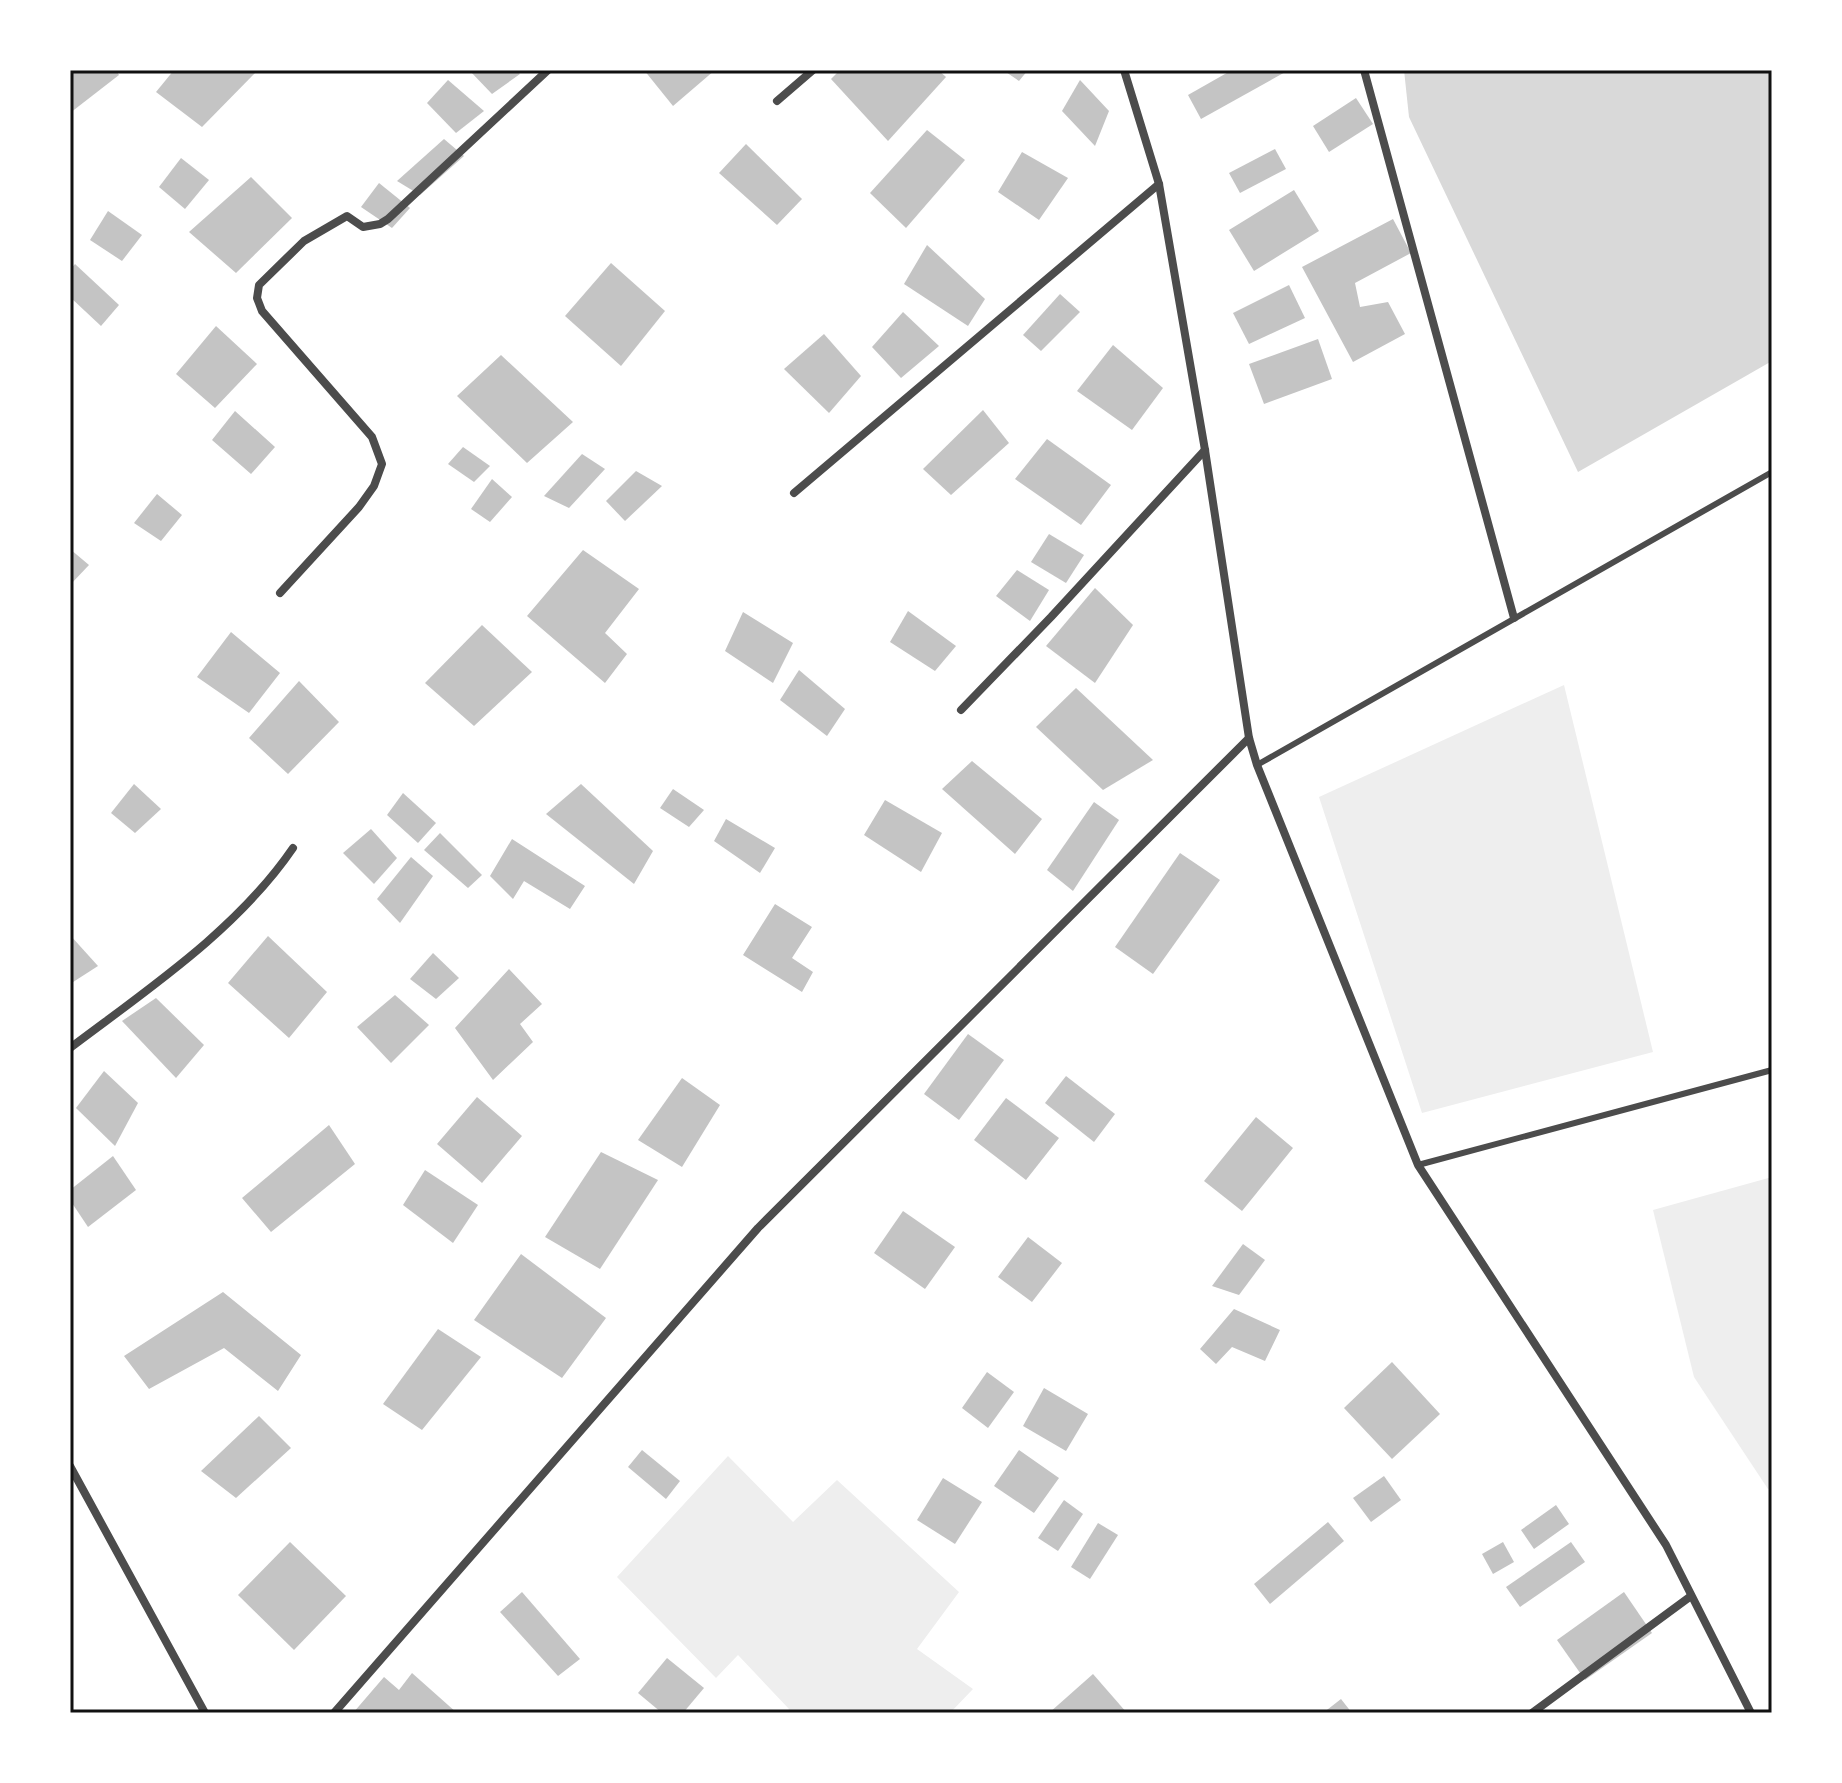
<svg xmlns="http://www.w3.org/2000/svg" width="1842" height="1783" viewBox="0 0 1842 1783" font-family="'Public Sans',sans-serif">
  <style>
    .green { fill: #eee }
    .water { fill: #d9d9d9 }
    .building { fill: #c4c4c4 }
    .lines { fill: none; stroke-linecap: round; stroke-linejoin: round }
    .service { stroke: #4c4c4c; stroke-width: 6 }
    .minor { stroke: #4c4c4c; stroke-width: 8 }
    .neatline { fill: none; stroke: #111; stroke-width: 3 }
  </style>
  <rect width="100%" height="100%" fill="#fff"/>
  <g class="green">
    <path d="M 1564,685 L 1653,1052 L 1422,1113 L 1319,797 Z"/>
    <path d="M 1772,1177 L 1772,1488 L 1768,1489 L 1694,1377 L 1653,1210 Z"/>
    <path d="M 728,1456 L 793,1522 L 837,1480 L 959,1592 L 917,1649 L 973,1689 L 950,1713 L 786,1713 L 789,1709 L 738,1655 L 716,1678 L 617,1577 Z"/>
  </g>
  <path class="water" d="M 1404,70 L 1772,70 L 1772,361 L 1578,472 L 1409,117 Z"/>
  <g class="building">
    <path d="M 70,70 L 116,70 L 119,75 L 70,113 Z"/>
    <path d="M 174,70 L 258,70 L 202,127 L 156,92 Z"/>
    <path d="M 469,70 L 516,70 L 520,74 L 492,94 Z"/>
    <path d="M 644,70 L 715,70 L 673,106 Z"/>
    <path d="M 840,70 L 938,70 L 946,77 L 888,141 L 831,79 Z"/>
    <path d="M 1003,70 L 1028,70 L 1019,81 Z"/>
    <path d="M 1232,70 L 1289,70 L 1201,119 L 1188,95 Z"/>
    <path d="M 448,80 L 484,111 L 456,133 L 427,103 Z"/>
    <path d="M 1080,80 L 1109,111 L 1095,146 L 1062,111 Z"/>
    <path d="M 1356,98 L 1373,124 L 1329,152 L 1313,126 Z"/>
    <path d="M 927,130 L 965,160 L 906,228 L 870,193 Z"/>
    <path d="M 444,139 L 464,156 L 420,195 L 397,181 Z"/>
    <path d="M 746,144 L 802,199 L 777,225 L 719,173 Z"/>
    <path d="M 1275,149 L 1286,169 L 1240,193 L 1229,173 Z"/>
    <path d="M 1022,152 L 1068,178 L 1039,220 L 998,192 Z"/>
    <path d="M 181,158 L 209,180 L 185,209 L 159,187 Z"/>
    <path d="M 251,177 L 292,218 L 236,273 L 189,232 Z"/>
    <path d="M 379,183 L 410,208 L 392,228 L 361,207 Z"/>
    <path d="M 1294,190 L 1319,231 L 1254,271 L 1229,230 Z"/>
    <path d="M 108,211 L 142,235 L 122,261 L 90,240 Z"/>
    <path d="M 1393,219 L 1411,253 L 1355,283 L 1360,307 L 1388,302 L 1405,334 L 1353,362 L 1302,267 Z"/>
    <path d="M 927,245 L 985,299 L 968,326 L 904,284 Z"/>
    <path d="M 611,263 L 665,311 L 621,366 L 565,316 Z"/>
    <path d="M 75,264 L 119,305 L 101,326 L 70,297 L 70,270 Z"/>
    <path d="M 1289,285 L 1305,318 L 1249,344 L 1233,313 Z"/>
    <path d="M 1060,294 L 1080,312 L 1041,351 L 1023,335 Z"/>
    <path d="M 903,312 L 939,346 L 901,378 L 872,347 Z"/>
    <path d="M 216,326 L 257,364 L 215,408 L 176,374 Z"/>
    <path d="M 824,334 L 861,376 L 829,413 L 784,369 Z"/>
    <path d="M 1318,339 L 1332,379 L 1264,404 L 1249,364 Z"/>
    <path d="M 1113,345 L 1163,388 L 1132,430 L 1077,391 Z"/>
    <path d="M 501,355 L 573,422 L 527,463 L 457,396 Z"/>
    <path d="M 983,410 L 1009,443 L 951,495 L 923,469 Z"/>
    <path d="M 235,411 L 275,447 L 251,474 L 212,440 Z"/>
    <path d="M 1047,439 L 1111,485 L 1081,525 L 1015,479 Z"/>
    <path d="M 463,447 L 490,466 L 474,482 L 448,464 Z"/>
    <path d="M 582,454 L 605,469 L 569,508 L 544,496 Z"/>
    <path d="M 636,471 L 662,486 L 625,521 L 606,501 Z"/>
    <path d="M 492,479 L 512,497 L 490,522 L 471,509 Z"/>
    <path d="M 157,494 L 182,515 L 161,541 L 134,523 Z"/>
    <path d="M 1049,534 L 1084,555 L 1066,583 L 1031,562 Z"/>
    <path d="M 70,549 L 89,565 L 70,585 Z"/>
    <path d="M 583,550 L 639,589 L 605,633 L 627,654 L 605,683 L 527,616 Z"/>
    <path d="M 1017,570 L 1049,590 L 1030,621 L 996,596 Z"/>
    <path d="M 1095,588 L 1133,625 L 1095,683 L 1046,646 Z"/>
    <path d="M 908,611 L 956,646 L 935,671 L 890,642 Z"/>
    <path d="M 743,612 L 793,643 L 773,683 L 725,651 Z"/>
    <path d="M 482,625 L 532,672 L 474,726 L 425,683 Z"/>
    <path d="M 231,632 L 280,673 L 249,713 L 197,677 Z"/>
    <path d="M 799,670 L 845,709 L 827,736 L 780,700 Z"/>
    <path d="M 299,681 L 339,722 L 288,774 L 249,738 Z"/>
    <path d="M 1076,688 L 1153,760 L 1103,790 L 1036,727 Z"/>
    <path d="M 972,761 L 1042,819 L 1015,854 L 942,789 Z"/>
    <path d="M 134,784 L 161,809 L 135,833 L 111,813 Z"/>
    <path d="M 581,784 L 653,851 L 634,884 L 546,814 Z"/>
    <path d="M 673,789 L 704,810 L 689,827 L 660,808 Z"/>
    <path d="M 403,793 L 436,823 L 418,843 L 387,815 Z"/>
    <path d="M 885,800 L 942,833 L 921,872 L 864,835 Z"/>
    <path d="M 1094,802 L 1119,820 L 1073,891 L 1047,870 Z"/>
    <path d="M 726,819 L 775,848 L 760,873 L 714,841 Z"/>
    <path d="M 371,829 L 397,858 L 374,884 L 343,853 Z"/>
    <path d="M 440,833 L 482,875 L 468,888 L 424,850 Z"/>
    <path d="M 512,839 L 585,886 L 570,909 L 524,881 L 513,899 L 490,876 Z"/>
    <path d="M 1180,853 L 1220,880 L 1153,974 L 1115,947 Z"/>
    <path d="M 411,857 L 433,876 L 400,923 L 377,899 Z"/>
    <path d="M 775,904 L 812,927 L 792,958 L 813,972 L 802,992 L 743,955 Z"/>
    <path d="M 70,935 L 98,966 L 70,984 Z"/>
    <path d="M 268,936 L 327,992 L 289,1038 L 228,983 Z"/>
    <path d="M 433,953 L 459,978 L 436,999 L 410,979 Z"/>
    <path d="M 509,969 L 542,1004 L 520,1024 L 533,1042 L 493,1080 L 455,1028 Z"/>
    <path d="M 395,995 L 429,1025 L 391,1063 L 357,1027 Z"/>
    <path d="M 156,998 L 204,1045 L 176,1078 L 122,1021 Z"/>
    <path d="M 968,1034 L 1004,1060 L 959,1120 L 924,1094 Z"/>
    <path d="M 104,1071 L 138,1103 L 115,1146 L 76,1108 Z"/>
    <path d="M 1066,1076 L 1115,1114 L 1094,1142 L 1045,1103 Z"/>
    <path d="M 682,1078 L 720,1105 L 682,1167 L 638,1140 Z"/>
    <path d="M 477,1097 L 522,1136 L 482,1183 L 437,1144 Z"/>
    <path d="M 1006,1098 L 1059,1138 L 1026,1180 L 974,1140 Z"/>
    <path d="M 1256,1117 L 1293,1148 L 1242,1211 L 1204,1181 Z"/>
    <path d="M 329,1125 L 355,1164 L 271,1232 L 242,1198 Z"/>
    <path d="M 601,1152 L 658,1180 L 600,1269 L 545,1237 Z"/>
    <path d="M 113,1156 L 136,1190 L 88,1227 L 70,1200 L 70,1190 Z"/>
    <path d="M 425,1170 L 478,1205 L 453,1243 L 403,1205 Z"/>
    <path d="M 903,1211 L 955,1247 L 925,1289 L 874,1253 Z"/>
    <path d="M 1028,1237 L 1062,1263 L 1032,1302 L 998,1277 Z"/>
    <path d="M 1243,1244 L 1265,1260 L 1239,1295 L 1212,1286 Z"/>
    <path d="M 521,1254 L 606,1318 L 562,1378 L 474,1320 Z"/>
    <path d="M 223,1292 L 301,1355 L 278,1391 L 224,1348 L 149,1389 L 124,1356 Z"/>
    <path d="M 1234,1309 L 1280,1330 L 1265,1361 L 1232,1347 L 1216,1364 L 1200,1349 Z"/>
    <path d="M 438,1329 L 481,1357 L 422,1430 L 383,1404 Z"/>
    <path d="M 1392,1362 L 1440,1414 L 1392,1459 L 1344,1408 Z"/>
    <path d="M 987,1372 L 1014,1392 L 988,1428 L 962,1408 Z"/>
    <path d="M 1044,1388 L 1088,1414 L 1066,1451 L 1023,1426 Z"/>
    <path d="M 259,1416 L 291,1448 L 236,1498 L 201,1471 Z"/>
    <path d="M 642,1450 L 680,1481 L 666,1499 L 628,1467 Z"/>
    <path d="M 1019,1450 L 1059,1478 L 1034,1513 L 994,1486 Z"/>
    <path d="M 1384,1476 L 1401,1500 L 1371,1522 L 1353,1498 Z"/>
    <path d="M 943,1478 L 982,1502 L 955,1544 L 917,1520 Z"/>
    <path d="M 1064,1500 L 1083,1514 L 1058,1551 L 1038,1538 Z"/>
    <path d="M 1556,1505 L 1569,1524 L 1534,1549 L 1521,1530 Z"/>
    <path d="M 1328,1522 L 1344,1541 L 1270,1604 L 1254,1584 Z"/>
    <path d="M 1098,1523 L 1118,1535 L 1090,1579 L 1071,1567 Z"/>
    <path d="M 290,1542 L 346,1596 L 294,1650 L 238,1595 Z"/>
    <path d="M 1503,1542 L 1514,1562 L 1493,1574 L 1482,1554 Z"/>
    <path d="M 1571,1542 L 1585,1562 L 1520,1607 L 1506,1587 Z"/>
    <path d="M 522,1592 L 580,1659 L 558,1676 L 500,1612 Z"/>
    <path d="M 1624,1592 L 1652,1633 L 1585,1680 L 1557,1640 Z"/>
    <path d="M 667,1658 L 704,1688 L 683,1713 L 662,1713 L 638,1693 Z"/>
    <path d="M 412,1673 L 457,1713 L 353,1713 L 384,1677 L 399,1690 Z"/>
    <path d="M 1093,1674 L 1127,1713 L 1049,1713 Z"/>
    <path d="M 1341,1699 L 1352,1713 L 1323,1713 Z"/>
  </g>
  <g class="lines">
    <g class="service">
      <path d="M 1257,765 L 1772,472"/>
      <path d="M 1418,1165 L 1772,1070"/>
    </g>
    <g class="minor">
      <path d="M 1124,70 L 1159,184 L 1205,450 L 1249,738 L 1257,765 L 1418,1165 L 1666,1545 L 1751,1713"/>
      <path d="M 1364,70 L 1514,618"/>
      <path d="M 777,101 L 813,70"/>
      <path d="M 794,493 L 1159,184"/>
      <path d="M 280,593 L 359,507 L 374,486 L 382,464 L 372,437 L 262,311 L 257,298 L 259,285 L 304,241 L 347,216 L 363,227 L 380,224 L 388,219 L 548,70"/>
      <path d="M 961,710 L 1051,617 L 1205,450"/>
      <path d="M 70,1048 C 148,989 237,930 293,848"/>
      <path d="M 70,1466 L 205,1713"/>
      <path d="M 334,1713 L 758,1228 L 1249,738"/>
      <path d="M 1532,1713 L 1691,1596"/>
    </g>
  </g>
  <rect width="1842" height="1783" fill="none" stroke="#ffffff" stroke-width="144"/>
  <rect x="72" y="72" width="1698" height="1639" class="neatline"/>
</svg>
